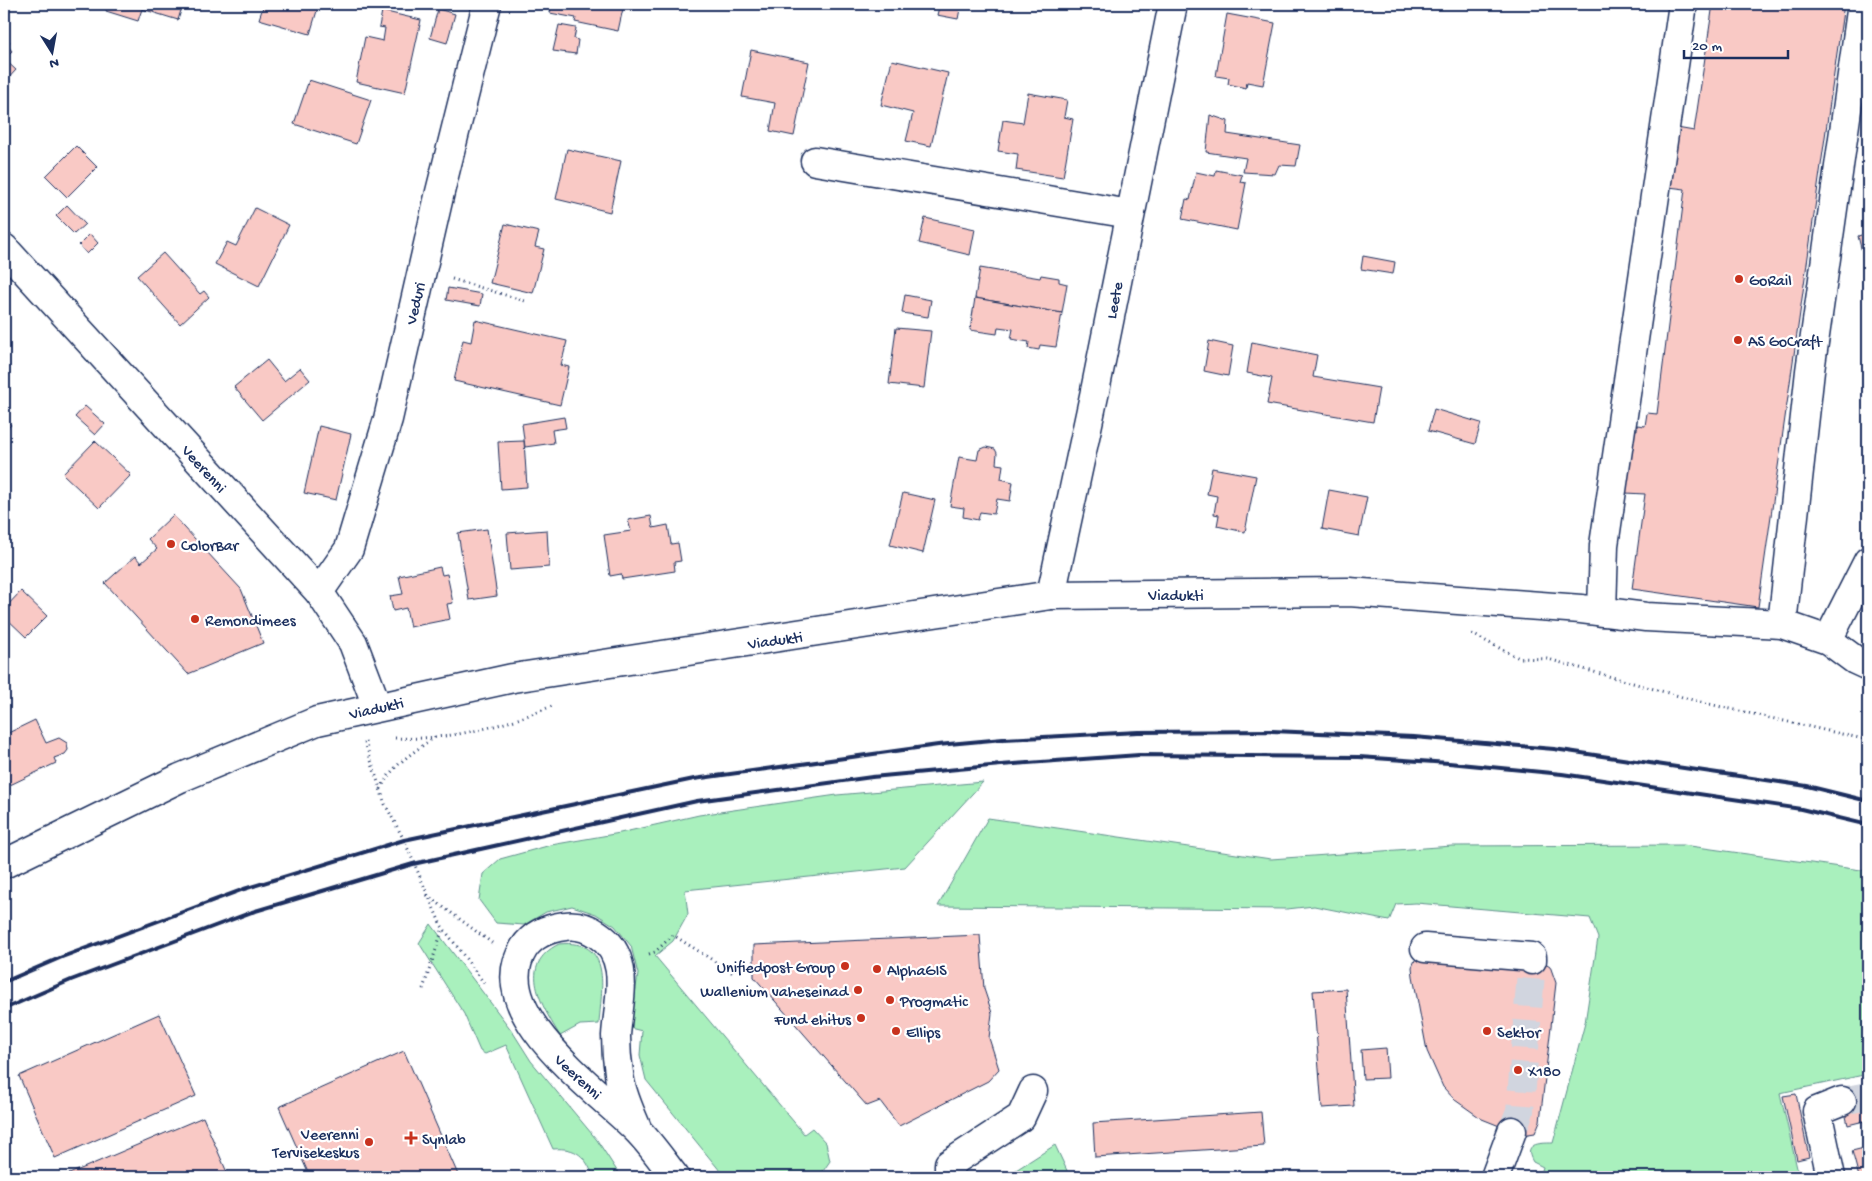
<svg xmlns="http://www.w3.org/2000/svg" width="1872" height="1181" viewBox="0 0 1872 1181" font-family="'Gochi Hand',sans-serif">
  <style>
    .green { fill: #a9f0bd; stroke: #62908e }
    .building { fill: #f9c9c5; stroke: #1b2f5e }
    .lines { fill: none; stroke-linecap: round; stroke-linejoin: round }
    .minor-tunnel { stroke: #d1d5df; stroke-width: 28; stroke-dasharray: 28 14; stroke-linecap: butt }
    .minor-casing { stroke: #1b2f5e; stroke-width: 31 }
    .path { stroke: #1b2f5e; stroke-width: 3; stroke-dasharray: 1 4; stroke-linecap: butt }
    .minor { stroke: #fff; stroke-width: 28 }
    .rail { stroke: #1b2f5e; stroke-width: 4 }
    .poi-dot { fill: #c8321e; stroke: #fff; stroke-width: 2 }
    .labels { text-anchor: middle; stroke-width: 4.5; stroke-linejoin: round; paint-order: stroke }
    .poi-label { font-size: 16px; fill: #1b2f5e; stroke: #fff; text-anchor: start }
    .street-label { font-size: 16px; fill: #1b2f5e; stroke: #fff }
  </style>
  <rect width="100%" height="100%" fill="#fff"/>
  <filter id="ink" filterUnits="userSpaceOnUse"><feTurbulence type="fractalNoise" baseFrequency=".02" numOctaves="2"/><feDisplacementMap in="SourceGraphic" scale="10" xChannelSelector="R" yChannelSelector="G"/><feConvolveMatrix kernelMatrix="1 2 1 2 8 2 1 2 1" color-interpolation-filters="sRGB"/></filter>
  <g filter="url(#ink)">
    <g class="green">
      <path d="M 983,782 L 905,867 L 685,890 L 688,914 L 673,941 L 655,956 L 804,1134 L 812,1128 L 826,1143 L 830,1161 L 819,1177 L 725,1177 L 646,1080 L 640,1055 L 642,1031 L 630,1028 L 638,974 L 631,946 L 615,926 L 596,914 L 572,906 L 546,912 L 524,925 L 496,923 L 479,900 L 483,874 L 500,859 L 551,845 L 620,833 L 699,815 L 837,795 Z"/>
      <path d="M 988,818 L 1271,859 L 1452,846 L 1683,845 L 1868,871 L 1868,1074 L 1780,1093 L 1799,1177 L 1540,1177 L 1543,1167 L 1533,1162 C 1522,1143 1539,1143 1553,1143 L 1585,1023 L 1598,938 L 1590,918 L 1416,903 L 1396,904 L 1389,921 L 1314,906 L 1287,909 L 938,906 Z"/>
      <path d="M 431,924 L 512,1031 L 531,1061 L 597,1140 L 621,1177 L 594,1177 C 585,1157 578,1147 553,1149 L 506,1045 L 485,1054 L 480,1051 L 464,1014 L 419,943 Z"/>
      <path d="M 559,944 C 614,938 601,990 599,1024 L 580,1025 L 560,1036 C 542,1006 516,965 559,944 Z"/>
      <path d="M 1055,1145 L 1070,1177 L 1005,1177 Z"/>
    </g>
    <g class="building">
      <path d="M 108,4 L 183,4 L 178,20 L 142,9 L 138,21 L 106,11 Z"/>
      <path d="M 264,4 L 319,4 L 310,34 L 259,19 Z"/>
      <path d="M 552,4 L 624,4 L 618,31 L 575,22 L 576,18 L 550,13 Z"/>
      <path d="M 925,4 L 961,4 L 958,19 L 937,15 L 939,7 Z"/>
      <path d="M 1713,4 L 1844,4 L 1758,607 L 1632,589 L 1645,494 L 1625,493 L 1633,429 L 1637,430 L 1637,425 L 1645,426 L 1647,413 L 1657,414 L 1685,189 L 1669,187 L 1677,128 L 1694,131 Z"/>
      <path d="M 438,9 L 455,14 L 447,43 L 430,38 Z"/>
      <path d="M 382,11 L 421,20 L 405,93 L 356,82 L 365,37 L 383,41 L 385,28 L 379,27 Z"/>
      <path d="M 1227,14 L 1275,23 L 1263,85 L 1247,82 L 1246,88 L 1228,84 L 1229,78 L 1216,76 Z"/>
      <path d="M 559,25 L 576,28 L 574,39 L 578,40 L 576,54 L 553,51 Z"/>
      <path d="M 4,35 L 10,42 L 7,45 L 12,51 L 8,55 L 4,51 Z"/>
      <path d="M 751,50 L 809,62 L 794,136 L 770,131 L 775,103 L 742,97 Z"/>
      <path d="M 4,59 L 16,70 L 4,83 Z"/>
      <path d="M 892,60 L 948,73 L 931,146 L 906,141 L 913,113 L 881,105 Z"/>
      <path d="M 309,80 L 371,100 L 356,144 L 294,124 Z"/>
      <path d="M 1028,93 L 1067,100 L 1064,117 L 1073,119 L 1063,177 L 1016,170 L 1018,154 L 998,151 L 1003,120 L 1023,123 Z"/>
      <path d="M 1210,115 L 1228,121 L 1227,134 L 1300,145 L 1296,166 L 1279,165 L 1275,174 L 1243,172 L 1246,158 L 1206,152 Z"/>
      <path d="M 76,146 L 97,167 L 67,197 L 46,176 Z"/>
      <path d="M 567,149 L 621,161 L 610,212 L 556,199 Z"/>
      <path d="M 1216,170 L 1242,175 L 1240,182 L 1246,183 L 1237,230 L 1182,219 L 1186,199 L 1190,200 L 1196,172 L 1215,176 Z"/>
      <path d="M 67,205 L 85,224 L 74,234 L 56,216 Z"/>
      <path d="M 255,208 L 289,225 L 259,286 L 215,264 L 227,242 L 236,246 Z"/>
      <path d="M 925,218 L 975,229 L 970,255 L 919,243 Z"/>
      <path d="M 505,224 L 539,232 L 535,247 L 544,249 L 533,293 L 490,283 Z"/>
      <path d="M 1868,233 L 1868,276 L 1858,236 Z"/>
      <path d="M 90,234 L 98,243 L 87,254 L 79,245 Z"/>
      <path d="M 163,253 L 200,294 L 204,291 L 209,297 L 180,324 L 137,276 Z"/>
      <path d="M 1363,256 L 1395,262 L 1393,274 L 1361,269 Z"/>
      <path d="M 980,268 L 1040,278 L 1041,275 L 1059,278 L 1059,282 L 1067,284 L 1062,313 L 975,298 Z"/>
      <path d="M 448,288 L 482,294 L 480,306 L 446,300 Z"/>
      <path d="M 905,295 L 931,300 L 928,317 L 902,313 Z"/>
      <path d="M 975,298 L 1062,313 L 1056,347 L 1040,345 L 1039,350 L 1028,348 L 1029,342 L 1011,339 L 1013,329 L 998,327 L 997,334 L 970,330 Z"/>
      <path d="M 475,320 L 567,341 L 561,365 L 569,367 L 560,405 L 454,381 L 463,340 L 471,342 Z"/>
      <path d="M 896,328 L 931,331 L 924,388 L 889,384 Z"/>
      <path d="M 1209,341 L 1233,346 L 1228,376 L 1204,371 Z"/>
      <path d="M 1252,342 L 1317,355 L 1313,377 L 1379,388 L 1373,422 L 1267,404 L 1272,378 L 1247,373 Z"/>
      <path d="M 267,360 L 284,381 L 300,368 L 310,380 L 262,420 L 234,387 Z"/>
      <path d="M 85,406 L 105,424 L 95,435 L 75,417 Z"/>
      <path d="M 1434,409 L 1481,423 L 1475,444 L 1428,431 Z"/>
      <path d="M 564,417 L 566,428 L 552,430 L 554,443 L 525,447 L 522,424 Z"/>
      <path d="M 4,418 L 11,425 L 4,432 Z"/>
      <path d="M 319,426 L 351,434 L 336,500 L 304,493 Z"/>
      <path d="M 95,441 L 131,475 L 99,508 L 63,474 Z"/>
      <path d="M 524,441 L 527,487 L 501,489 L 498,442 Z"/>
      <path d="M 986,447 L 995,449 L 997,453 L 996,464 L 1003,465 L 1001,479 L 1013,482 L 1010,501 L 997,499 L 994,514 L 980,512 L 978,520 L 963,517 L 964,508 L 950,506 L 959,457 L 977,460 L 979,450 Z"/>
      <path d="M 1212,468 L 1256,476 L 1245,532 L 1217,526 L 1219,515 L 1214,514 L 1217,496 L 1207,494 Z"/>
      <path d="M 1329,490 L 1367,497 L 1359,536 L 1322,529 Z"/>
      <path d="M 903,493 L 935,500 L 923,553 L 890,545 Z"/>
      <path d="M 173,515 L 241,589 L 263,643 L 188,674 L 105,583 L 135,556 L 141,563 L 157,549 L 148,539 Z"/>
      <path d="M 651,516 L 653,528 L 668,525 L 671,544 L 678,543 L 681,561 L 674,562 L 675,571 L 622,579 L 621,574 L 610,576 L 604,535 L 631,531 L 628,520 Z"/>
      <path d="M 487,529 L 497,596 L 469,600 L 458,533 Z"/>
      <path d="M 547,530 L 549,567 L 510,570 L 507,533 Z"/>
      <path d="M 440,567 L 442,575 L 447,574 L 453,603 L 447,604 L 450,619 L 410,627 L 406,608 L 393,611 L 390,596 L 403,594 L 399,576 Z"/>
      <path d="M 21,591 L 47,616 L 26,637 L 4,616 L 4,609 Z"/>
      <path d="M 35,720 L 46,743 L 59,738 L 67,743 L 68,750 L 65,754 L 54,758 L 56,763 L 10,785 L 4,775 L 4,735 Z"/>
      <path d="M 980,935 L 984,989 L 992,1013 L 989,1038 L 999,1069 L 988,1081 L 899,1126 L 880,1101 L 867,1106 L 754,977 L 754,945 Z"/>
      <path d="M 1420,955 L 1544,962 L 1550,966 L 1556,983 L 1540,1121 L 1535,1133 L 1522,1135 L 1482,1119 L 1455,1100 L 1443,1087 L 1427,1051 L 1413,976 L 1412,967 L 1415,960 Z"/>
      <path d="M 1346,989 L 1354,1106 L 1322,1108 L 1313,991 Z"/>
      <path d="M 159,1014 L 196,1096 L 55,1158 L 19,1076 Z"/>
      <path d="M 1386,1048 L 1388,1078 L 1363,1079 L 1361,1050 Z"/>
      <path d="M 404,1051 L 459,1177 L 310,1177 L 279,1107 Z"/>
      <path d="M 1868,1088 L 1868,1120 L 1848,1125 L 1841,1094 Z"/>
      <path d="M 1796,1094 L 1809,1157 L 1797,1160 L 1783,1096 Z"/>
      <path d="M 1261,1112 L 1264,1146 L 1095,1157 L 1093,1123 Z"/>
      <path d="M 203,1117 L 229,1177 L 62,1177 Z"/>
      <path d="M 1868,1147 L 1868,1177 L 1859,1177 L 1852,1151 Z"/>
    </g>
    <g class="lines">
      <g class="minor-tunnel">
        <path d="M 1842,1101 L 1868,1096"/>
        <path d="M 1512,1131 L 1520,1111 L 1532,960"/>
      </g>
      <defs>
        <g id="minor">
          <path d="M 815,161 L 1130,214"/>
          <path d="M 4,248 L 319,592 L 353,643 L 377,706"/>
          <path d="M 319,592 L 349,549 L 388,419 L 440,192 L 487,4"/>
          <path d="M 1051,595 L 1095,391 L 1173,4"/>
          <path d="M 1602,612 L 1604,545 L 1683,4"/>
          <path d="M 1782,624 L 1810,371 L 1862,4"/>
          <path d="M 1828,640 L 1868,561"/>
          <path d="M 4,864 L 180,778 L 317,721 L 513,678 L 1051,595 L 1349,592 L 1581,609 L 1646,617 L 1782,624 L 1828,640 L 1855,660 L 1868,666"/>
          <path d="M 1425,948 L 1532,957 L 1532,960"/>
          <path d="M 638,1131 C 631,1113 620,1092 619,1073 C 617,1061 616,1048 616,1036 C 618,1001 633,957 597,934 C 588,928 577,924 565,926 C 549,928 534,933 524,948 C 483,1012 599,1091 637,1130 C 651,1144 663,1162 675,1177"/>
          <path d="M 949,1177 L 949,1164 L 1021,1117 L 1033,1091"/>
          <path d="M 1495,1177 L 1512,1131"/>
          <path d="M 1831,1177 L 1817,1111 L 1842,1101"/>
        </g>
      </defs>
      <use href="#minor" class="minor-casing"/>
      <g class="path">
        <path d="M 452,279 L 525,301"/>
        <path d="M 1472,634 L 1519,658 L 1548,659 L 1700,702 L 1868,740"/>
        <path d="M 395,738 C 447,741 505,726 552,706"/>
        <path d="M 365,742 L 385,804 L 404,840 L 441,925 L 484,983"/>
        <path d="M 381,789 C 391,765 414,752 435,737"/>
        <path d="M 427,895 L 492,943"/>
        <path d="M 649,954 L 655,952 L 673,935 L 733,973"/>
        <path d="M 423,989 L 443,928"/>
      </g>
      <use href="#minor" class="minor"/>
      <g class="rail">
        <path d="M 4,982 L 62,957 L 244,889 L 404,840 L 694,779 L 938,745 L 1003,739 L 1138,732 L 1272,731 L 1414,737 L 1554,749 L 1807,786 L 1868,801"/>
        <path d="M 4,1009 L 71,980 L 252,912 L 413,864 L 697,801 L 872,777 L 1001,765 L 1139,755 L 1359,757 L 1449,763 L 1562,774 L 1801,809 L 1868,825"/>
      </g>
    </g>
  </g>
  <g class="poi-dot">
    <circle cx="1739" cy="279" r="5"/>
    <circle cx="1738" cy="340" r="5"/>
    <circle cx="171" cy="544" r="5"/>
    <circle cx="195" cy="619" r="5"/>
    <circle cx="845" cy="966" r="5"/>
    <circle cx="877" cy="969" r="5"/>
    <circle cx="858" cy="990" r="5"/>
    <circle cx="890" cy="1000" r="5"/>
    <circle cx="861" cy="1018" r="5"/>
    <circle cx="896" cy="1031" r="5"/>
    <circle cx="1487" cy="1031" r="5"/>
    <circle cx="1518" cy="1070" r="5"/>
    <path d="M408.5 1130.5h5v5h5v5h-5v5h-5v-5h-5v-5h5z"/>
    <circle cx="369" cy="1142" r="5"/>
  </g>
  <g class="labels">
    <g class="poi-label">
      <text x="1749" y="285">GoRail</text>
      <text x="1748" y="346">AS GoCraft</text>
      <text x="181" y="550">ColorBar</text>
      <text x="205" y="625">Remondimees</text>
      <text x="835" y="972" text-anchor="end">Unifiedpost Group</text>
      <text x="887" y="975">AlphaGIS</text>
      <text x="848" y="996" text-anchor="end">Wallenium vaheseinad</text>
      <text x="900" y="1006">Progmatic</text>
      <text x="851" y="1024" text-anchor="end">Fund ehitus</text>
      <text x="906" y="1037">Ellips</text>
      <text x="1497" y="1037">Sektor</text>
      <text x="1528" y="1076">X180</text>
      <text x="359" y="1139" text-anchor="end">Veerenni<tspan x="359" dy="18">Tervisekeskus</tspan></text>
      <text x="422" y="1144">Synlab</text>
    </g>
    <g class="street-label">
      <text transform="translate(1113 300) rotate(-79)" y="6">Leete</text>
      <text transform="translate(414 303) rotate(-77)" y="6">Veduri</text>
      <text transform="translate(205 468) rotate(48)" y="6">Veerenni</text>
      <text x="1176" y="600">Viadukti</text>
      <text transform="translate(775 639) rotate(-8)" y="6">Viadukti</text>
      <text transform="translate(376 707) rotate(-13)" y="6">Viadukti</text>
      <text transform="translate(579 1076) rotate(43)" y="6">Veerenni</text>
    </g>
  </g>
  <rect width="1872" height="1181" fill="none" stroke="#fff" stroke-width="20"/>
  <rect x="10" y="10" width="1852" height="1161" fill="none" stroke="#1b2f5e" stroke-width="2" filter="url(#ink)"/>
  <g transform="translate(52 52) rotate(169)" stroke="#ffffff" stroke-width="4" paint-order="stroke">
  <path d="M0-4L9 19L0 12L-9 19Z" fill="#1b2f5e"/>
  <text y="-8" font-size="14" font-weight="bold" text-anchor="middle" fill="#1b2f5e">N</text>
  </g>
  <path d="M1684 50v8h104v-8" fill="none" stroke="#1b2f5e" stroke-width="2.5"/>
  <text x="1692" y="50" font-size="15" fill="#1b2f5e" stroke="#ffffff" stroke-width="4" paint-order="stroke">20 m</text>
</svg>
